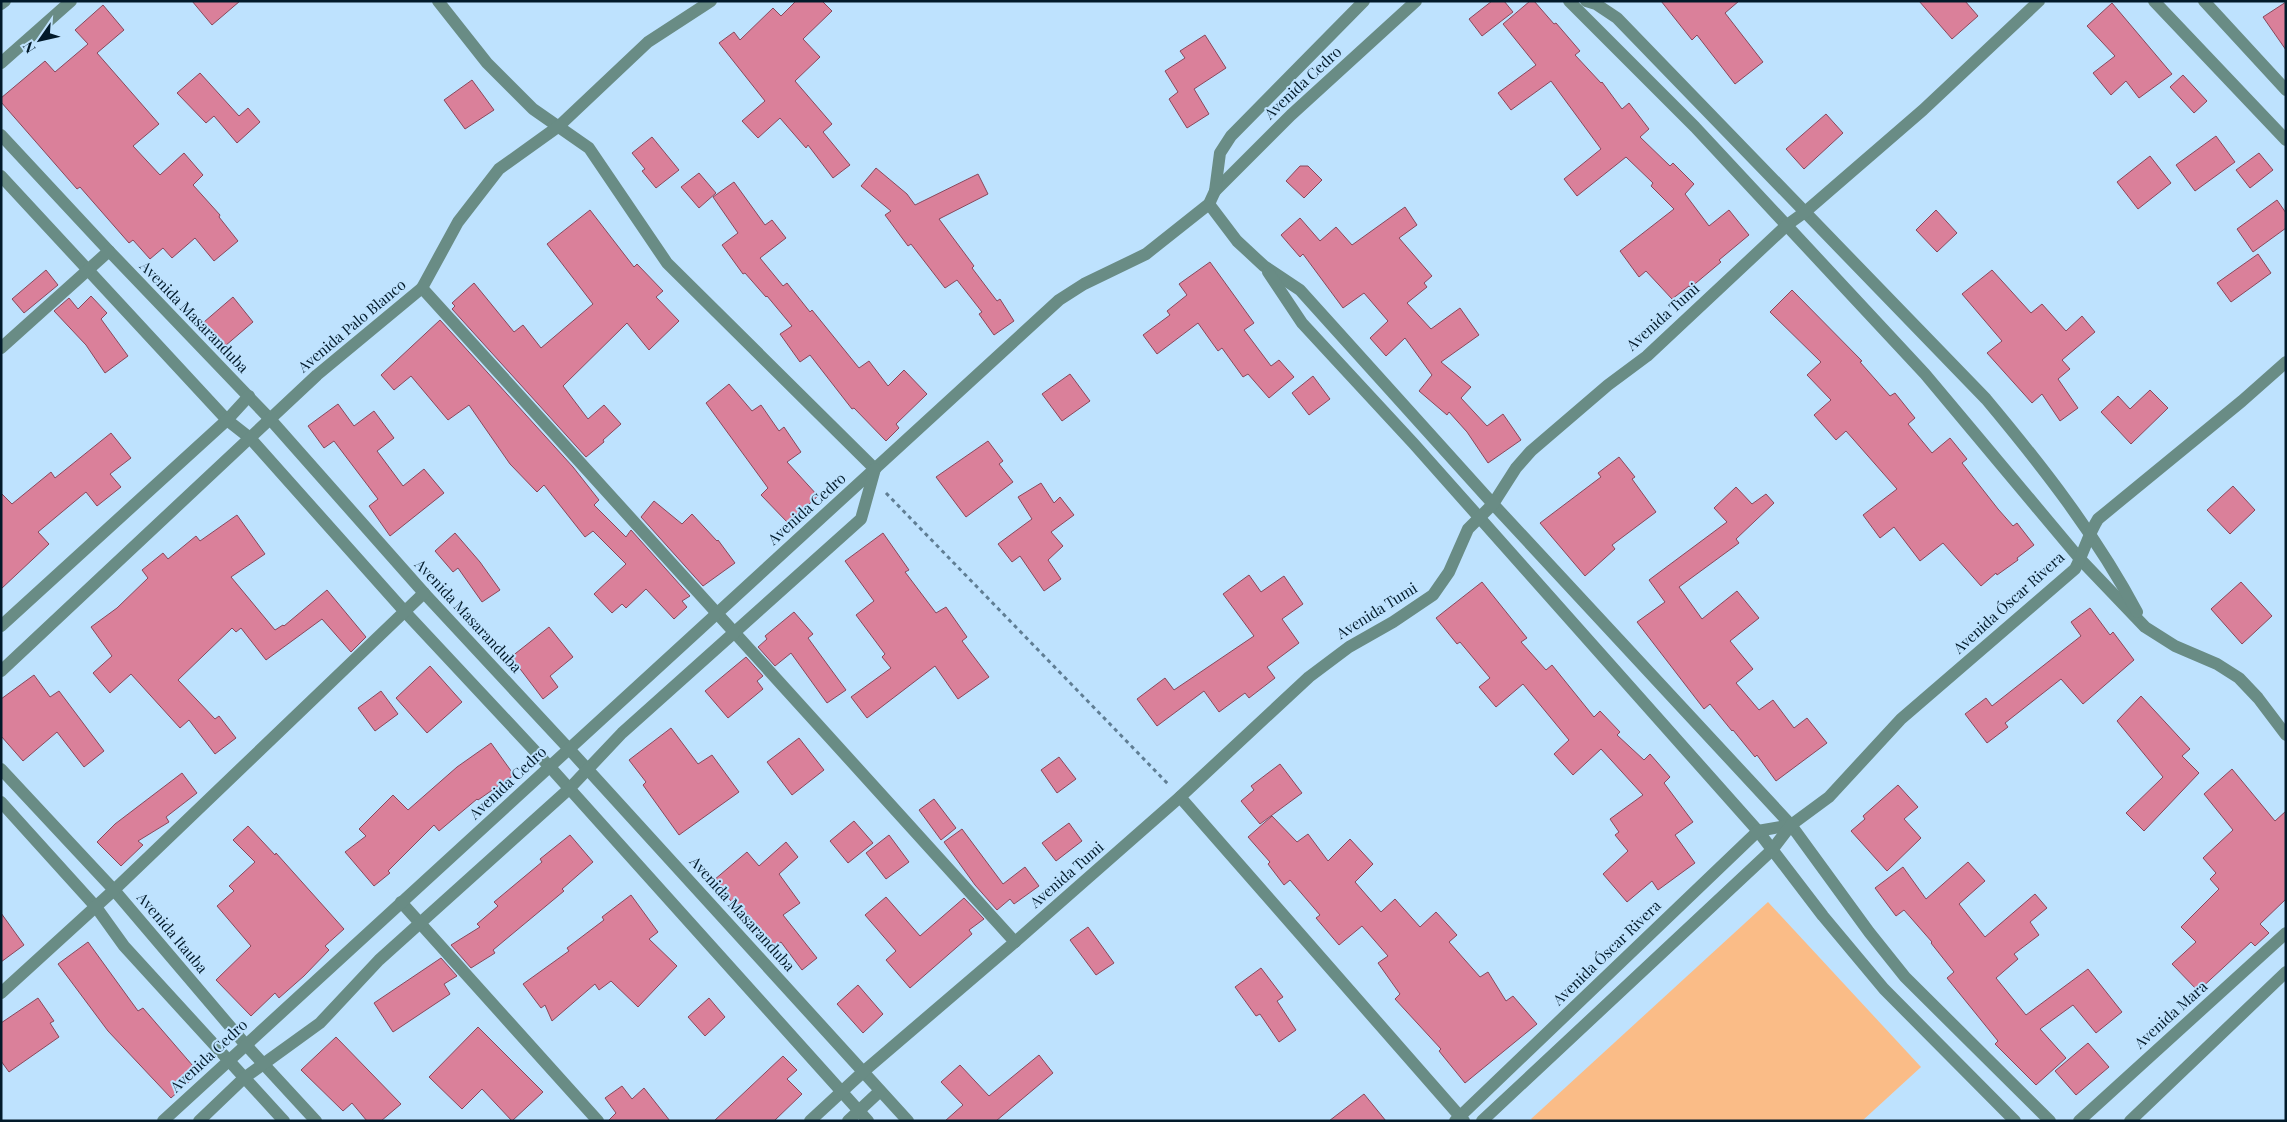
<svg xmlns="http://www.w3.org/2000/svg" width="2287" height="1122" viewBox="0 0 2287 1122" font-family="'Playfair Display',serif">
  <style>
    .green { fill: #fabc87 }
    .building { fill: #da809a; stroke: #89485c }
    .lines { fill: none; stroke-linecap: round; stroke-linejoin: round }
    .path { stroke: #607e94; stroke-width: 3; stroke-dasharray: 4 4; stroke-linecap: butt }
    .minor { stroke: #698c85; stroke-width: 12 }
    .labels { text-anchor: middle; stroke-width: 4; stroke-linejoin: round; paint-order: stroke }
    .street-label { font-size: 15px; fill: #021a2a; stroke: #bee2fe }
  </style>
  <rect width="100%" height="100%" fill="#bee2fe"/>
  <path class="green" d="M 1768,902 L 1921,1067 L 1862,1121 L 1533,1121 L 1531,1119 Z"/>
  <g class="building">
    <path d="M 192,1 L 240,1 L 212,25 Z"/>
    <path d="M 796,1 L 822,1 L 832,11 L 803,39 L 820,57 L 795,81 L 832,124 L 823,132 L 850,165 L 833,178 L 808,145 L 806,148 L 780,118 L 758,138 L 742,121 L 765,101 L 719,43 L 734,32 L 740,40 L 773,8 L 781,16 Z"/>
    <path d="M 1492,1 L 1504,1 L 1513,12 L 1482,36 L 1469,19 Z"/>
    <path d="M 1530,1 L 1534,1 L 1554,24 L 1556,23 L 1580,51 L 1575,55 L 1601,83 L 1602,82 L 1622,109 L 1629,103 L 1649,129 L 1640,137 L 1670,166 L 1673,163 L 1694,184 L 1685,194 L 1709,226 L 1729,210 L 1749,235 L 1719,260 L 1721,262 L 1690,288 L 1689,286 L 1672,299 L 1646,271 L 1639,277 L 1620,251 L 1674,209 L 1651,186 L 1653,183 L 1626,157 L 1577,196 L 1564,179 L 1601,149 L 1551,81 L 1511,110 L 1498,93 L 1536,65 L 1503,24 Z"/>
    <path d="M 1661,1 L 1739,1 L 1725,13 L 1763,62 L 1735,84 L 1697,35 L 1692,40 Z"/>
    <path d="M 1919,1 L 1965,1 L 1978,16 L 1952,39 Z"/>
    <path d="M 2286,2 L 2286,50 L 2263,17 Z"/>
    <path d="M 2112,3 L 2172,74 L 2139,98 L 2126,81 L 2111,95 L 2093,73 L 2115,56 L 2087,26 Z"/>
    <path d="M 103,5 L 124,30 L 97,53 L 159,124 L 133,146 L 160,175 L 184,153 L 203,175 L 193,185 L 220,215 L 219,217 L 238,241 L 214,261 L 195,238 L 172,258 L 163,248 L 150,259 L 133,240 L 129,243 L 80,187 L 77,189 L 1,102 L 1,98 L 45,61 L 55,72 L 88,44 L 75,30 Z"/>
    <path d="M 1205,35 L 1226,68 L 1194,89 L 1209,114 L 1187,128 L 1169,99 L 1178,92 L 1165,71 L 1185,58 L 1180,51 Z"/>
    <path d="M 200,73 L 239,116 L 248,108 L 260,122 L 237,143 L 214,116 L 206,123 L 177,93 Z"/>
    <path d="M 2183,75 L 2207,101 L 2194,113 L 2170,87 Z"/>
    <path d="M 472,80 L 494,110 L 465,129 L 444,100 Z"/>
    <path d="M 1826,114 L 1843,133 L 1804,169 L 1786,149 Z"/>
    <path d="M 2216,136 L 2235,162 L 2195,191 L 2176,165 Z"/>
    <path d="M 652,137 L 679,170 L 656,188 L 642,171 L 645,169 L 632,153 Z"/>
    <path d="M 2259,153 L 2273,170 L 2250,188 L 2236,170 Z"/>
    <path d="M 2150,156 L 2171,183 L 2138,209 L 2117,182 Z"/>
    <path d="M 1300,166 L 1308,166 L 1322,180 L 1304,198 L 1286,181 Z"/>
    <path d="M 876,168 L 907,194 L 915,205 L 978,174 L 988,194 L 939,219 L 974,266 L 972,268 L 997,301 L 1000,299 L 1014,321 L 994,335 L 979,314 L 982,312 L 957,280 L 945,288 L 911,244 L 908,246 L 885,215 L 891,211 L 861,186 Z"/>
    <path d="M 699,173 L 716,193 L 699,208 L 681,187 Z"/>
    <path d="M 734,182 L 765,225 L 772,220 L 786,238 L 760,258 L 783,286 L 787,283 L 810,312 L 812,310 L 859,368 L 869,361 L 888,386 L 904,370 L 927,394 L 896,424 L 899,428 L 886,441 L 854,408 L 852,409 L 810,355 L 800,362 L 780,334 L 792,326 L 767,296 L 766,297 L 745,273 L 743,274 L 722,245 L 738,233 L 713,197 Z"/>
    <path d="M 2277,200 L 2286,213 L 2286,228 L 2253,252 L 2237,229 Z"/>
    <path d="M 1405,207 L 1417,225 L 1399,238 L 1432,276 L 1424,283 L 1427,287 L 1407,303 L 1431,329 L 1460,308 L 1479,335 L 1441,362 L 1471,387 L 1461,398 L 1487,426 L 1503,414 L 1521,440 L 1488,463 L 1467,432 L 1449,412 L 1447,415 L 1419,391 L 1432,375 L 1405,338 L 1386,356 L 1370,338 L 1388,321 L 1364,293 L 1343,308 L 1303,254 L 1300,257 L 1281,235 L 1300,218 L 1320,241 L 1336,227 L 1352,245 Z"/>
    <path d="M 590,210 L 634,267 L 637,264 L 663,291 L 656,297 L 679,321 L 649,350 L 627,323 L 563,386 L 588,419 L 604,405 L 621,424 L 603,440 L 604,442 L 586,457 L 452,309 L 455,306 L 452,303 L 474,283 L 514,332 L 523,325 L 541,348 L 593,304 L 547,244 Z"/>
    <path d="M 1936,210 L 1957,233 L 1937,252 L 1916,230 Z"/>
    <path d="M 2258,254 L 2271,273 L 2231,302 L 2217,283 Z"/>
    <path d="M 1210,262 L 1254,323 L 1244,330 L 1271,366 L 1279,360 L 1294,377 L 1269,398 L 1248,374 L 1243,377 L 1222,348 L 1218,351 L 1198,323 L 1157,354 L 1143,335 L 1170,315 L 1167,311 L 1187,295 L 1179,284 Z"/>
    <path d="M 46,270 L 58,285 L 24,313 L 12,299 Z"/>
    <path d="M 1992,270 L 2031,313 L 2042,304 L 2066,331 L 2082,316 L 2095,332 L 2062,360 L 2070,369 L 2058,379 L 2078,408 L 2060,421 L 2042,394 L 2032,403 L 1987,353 L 2002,341 L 1962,294 Z"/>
    <path d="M 1792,290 L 1862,361 L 1860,362 L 1890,396 L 1895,393 L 1915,418 L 1908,424 L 1932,453 L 1950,438 L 1967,459 L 1962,463 L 1998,509 L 2013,526 L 2017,523 L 2034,545 L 2017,558 L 2018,560 L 1997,575 L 1996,573 L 1981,586 L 1943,543 L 1920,561 L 1894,527 L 1880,538 L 1863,515 L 1897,489 L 1846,431 L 1836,440 L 1814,415 L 1831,400 L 1807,375 L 1821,362 L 1770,312 Z"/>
    <path d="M 91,296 L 107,313 L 101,319 L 128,356 L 105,373 L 86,345 L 54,311 L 69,298 L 78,309 Z"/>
    <path d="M 233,297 L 253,322 L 225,346 L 204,322 Z"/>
    <path d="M 440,320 L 573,467 L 599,500 L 594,505 L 626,537 L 631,530 L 690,596 L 682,601 L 687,607 L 674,619 L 646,589 L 626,608 L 622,604 L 612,613 L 594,594 L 626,564 L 593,531 L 585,537 L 544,485 L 537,492 L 510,464 L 469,405 L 448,420 L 411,376 L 394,390 L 381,375 Z"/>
    <path d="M 1070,374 L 1090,401 L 1062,421 L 1042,394 Z"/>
    <path d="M 1313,376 L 1330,399 L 1309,415 L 1292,393 Z"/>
    <path d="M 729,384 L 752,411 L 761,405 L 779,431 L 784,427 L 801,452 L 787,462 L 818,496 L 788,523 L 761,495 L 768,488 L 706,403 Z"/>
    <path d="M 2150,390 L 2168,408 L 2131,444 L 2101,412 L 2118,396 L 2130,409 Z"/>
    <path d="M 338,404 L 354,426 L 374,411 L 394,438 L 377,451 L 403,486 L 424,469 L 444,493 L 390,536 L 369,506 L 378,499 L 334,441 L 324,448 L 308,426 Z"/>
    <path d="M 111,433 L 131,458 L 110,474 L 121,487 L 97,506 L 86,492 L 38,532 L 49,544 L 1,589 L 1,493 L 12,504 L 51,472 L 55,478 Z"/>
    <path d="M 988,441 L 1003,461 L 999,464 L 1013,482 L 966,517 L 936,477 Z"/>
    <path d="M 1619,457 L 1635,477 L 1632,479 L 1656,512 L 1612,545 L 1615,549 L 1585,576 L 1540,523 L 1601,477 L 1598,473 Z"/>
    <path d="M 1041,483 L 1054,503 L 1060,497 L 1074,515 L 1051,532 L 1063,546 L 1048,560 L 1061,579 L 1044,591 L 1020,556 L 1012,562 L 998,544 L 1032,519 L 1018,497 Z"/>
    <path d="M 2233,486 L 2255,510 L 2230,534 L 2207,510 Z"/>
    <path d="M 1736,487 L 1752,504 L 1766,494 L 1774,503 L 1736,539 L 1739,543 L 1679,587 L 1702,619 L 1737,591 L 1759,618 L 1730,641 L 1753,669 L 1736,683 L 1759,710 L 1773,700 L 1794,728 L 1807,718 L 1827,743 L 1776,781 L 1757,755 L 1755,757 L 1733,730 L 1732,731 L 1710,704 L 1704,709 L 1637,622 L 1665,602 L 1649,580 L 1727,522 L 1714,508 Z"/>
    <path d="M 654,501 L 682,524 L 692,514 L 717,541 L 718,540 L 735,563 L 703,586 L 641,517 Z"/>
    <path d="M 237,515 L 265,554 L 231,577 L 275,630 L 283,625 L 284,626 L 327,590 L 366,637 L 351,652 L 322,619 L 266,660 L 241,628 L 236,632 L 232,628 L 178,680 L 215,719 L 219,716 L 236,738 L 215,754 L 189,720 L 180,728 L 131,674 L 110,693 L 93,673 L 112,656 L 91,627 L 117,608 L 148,578 L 142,570 L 163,553 L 168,559 L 196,536 L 200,541 Z"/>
    <path d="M 455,533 L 480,562 L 500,590 L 482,602 L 458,568 L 453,572 L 435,551 Z"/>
    <path d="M 883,533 L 909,570 L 905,572 L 936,613 L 946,607 L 967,637 L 962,641 L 989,677 L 958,699 L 935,666 L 867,718 L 851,697 L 891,668 L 882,657 L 885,654 L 856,615 L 874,601 L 845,561 Z"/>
    <path d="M 1249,575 L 1261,592 L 1284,576 L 1303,604 L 1282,619 L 1299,643 L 1267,667 L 1275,678 L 1249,698 L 1245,693 L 1219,712 L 1204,691 L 1157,726 L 1137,699 L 1165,678 L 1174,690 L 1254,636 L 1223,594 Z"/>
    <path d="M 1482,582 L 1527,638 L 1521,642 L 1546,670 L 1552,665 L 1594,717 L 1600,711 L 1620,732 L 1617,735 L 1644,760 L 1650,754 L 1670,777 L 1664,783 L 1693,822 L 1675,835 L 1695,863 L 1658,890 L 1652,881 L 1627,902 L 1603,874 L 1628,851 L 1615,835 L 1619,832 L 1610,819 L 1643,795 L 1601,749 L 1573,775 L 1554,754 L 1569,740 L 1523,684 L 1496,707 L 1479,687 L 1490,678 L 1460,642 L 1457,644 L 1436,618 Z"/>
    <path d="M 2241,582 L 2272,616 L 2242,644 L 2211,609 Z"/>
    <path d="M 2090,608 L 2110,635 L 2113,632 L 2134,660 L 2083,704 L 2061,679 L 2005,723 L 2008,727 L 1987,743 L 1965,714 L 1986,698 L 1992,706 L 2081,636 L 2071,622 Z"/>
    <path d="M 794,612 L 813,634 L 808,638 L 846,690 L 827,703 L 791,653 L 775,666 L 758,647 L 767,639 L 765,636 Z"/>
    <path d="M 549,627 L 573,657 L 550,676 L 558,687 L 543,699 L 511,657 Z"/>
    <path d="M 746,657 L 763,676 L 757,681 L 763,689 L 728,718 L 705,691 Z"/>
    <path d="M 430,666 L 462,702 L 427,733 L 396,698 Z"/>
    <path d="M 34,675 L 50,697 L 59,691 L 104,751 L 84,767 L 57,732 L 23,761 L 1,736 L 1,699 Z"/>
    <path d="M 381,691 L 398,714 L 375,731 L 358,708 Z"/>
    <path d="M 2141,696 L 2190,749 L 2182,756 L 2199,773 L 2144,831 L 2126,813 L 2163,777 L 2117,721 Z"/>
    <path d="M 671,728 L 698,764 L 712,755 L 739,792 L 679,835 L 643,785 L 646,782 L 629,760 Z"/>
    <path d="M 799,738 L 824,770 L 792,795 L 767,762 Z"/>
    <path d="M 491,743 L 514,775 L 478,800 L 477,799 L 439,831 L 434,825 L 388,871 L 390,873 L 374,886 L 345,852 L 366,836 L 359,829 L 393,795 L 408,810 L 457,767 Z"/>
    <path d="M 1059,757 L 1076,779 L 1057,793 L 1041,770 Z"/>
    <path d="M 1280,764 L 1302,793 L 1260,824 L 1241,801 L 1254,790 L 1251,786 Z"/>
    <path d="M 2232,769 L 2275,821 L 2286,811 L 2286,899 L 2260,924 L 2269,933 L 2255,946 L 2251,942 L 2198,991 L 2172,964 L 2196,942 L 2181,927 L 2219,889 L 2210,879 L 2216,873 L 2203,858 L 2233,830 L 2204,794 Z"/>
    <path d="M 182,773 L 197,793 L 166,817 L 169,822 L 138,841 L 143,845 L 121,866 L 97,842 L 115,824 Z"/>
    <path d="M 1898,785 L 1918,807 L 1904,819 L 1921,838 L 1887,871 L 1851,831 L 1865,819 L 1863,816 Z"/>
    <path d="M 934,799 L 956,828 L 941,840 L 919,810 Z"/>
    <path d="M 1272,816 L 1297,842 L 1308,834 L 1328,861 L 1350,839 L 1373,864 L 1355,882 L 1381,912 L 1395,899 L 1420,927 L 1436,912 L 1457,935 L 1449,942 L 1480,977 L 1488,972 L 1506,1001 L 1513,996 L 1537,1024 L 1465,1083 L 1439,1051 L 1441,1049 L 1395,999 L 1400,994 L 1378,963 L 1388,956 L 1362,926 L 1339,945 L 1316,918 L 1320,915 L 1290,880 L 1284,885 L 1268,864 L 1270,862 L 1248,837 Z"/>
    <path d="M 854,821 L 873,843 L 848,863 L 830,841 Z"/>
    <path d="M 1069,823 L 1082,841 L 1056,861 L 1042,843 Z"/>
    <path d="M 248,826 L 275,855 L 276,853 L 344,929 L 325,946 L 329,950 L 304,976 L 279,998 L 275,993 L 251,1016 L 216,980 L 251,946 L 217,906 L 234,891 L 229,886 L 255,862 L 233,840 Z"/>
    <path d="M 962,829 L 1003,884 L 1025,867 L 1039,886 L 1014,904 L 1010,899 L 997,910 L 975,885 L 944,842 Z"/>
    <path d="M 570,835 L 593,862 L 562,889 L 564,891 L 493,950 L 495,953 L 471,968 L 451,945 L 480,927 L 477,924 L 498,906 L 494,902 L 542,862 L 540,859 Z"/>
    <path d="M 889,835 L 909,862 L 886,879 L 866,853 Z"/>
    <path d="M 786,842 L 798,857 L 779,874 L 800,903 L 783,915 L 817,958 L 802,970 L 781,942 L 770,949 L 714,880 L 747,852 L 759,866 Z"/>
    <path d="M 1968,862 L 1985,881 L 1959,904 L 1985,937 L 2035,894 L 2047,908 L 2030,922 L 2039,935 L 2014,954 L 2018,959 L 1996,978 L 2026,1015 L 2088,969 L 2122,1012 L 2096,1033 L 2073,1005 L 2040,1029 L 2066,1058 L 2036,1085 L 1995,1044 L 1998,1041 L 1947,978 L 1954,972 L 1931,943 L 1932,942 L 1904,910 L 1896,916 L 1875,888 L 1903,867 L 1926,899 Z"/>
    <path d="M 631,895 L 658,932 L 649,939 L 677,966 L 638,1007 L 611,981 L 599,990 L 595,984 L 552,1021 L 545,1005 L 541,1008 L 523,984 L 569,951 L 567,948 L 604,920 L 602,917 Z"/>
    <path d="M 886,897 L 920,936 L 964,898 L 984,919 L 969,930 L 972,934 L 910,988 L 886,960 L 896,951 L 865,915 Z"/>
    <path d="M 1,913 L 24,945 L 1,962 Z"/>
    <path d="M 1088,927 L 1114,963 L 1096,975 L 1070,940 Z"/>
    <path d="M 88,942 L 138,1011 L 143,1008 L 199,1073 L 171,1098 L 108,1031 L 58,964 Z"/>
    <path d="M 441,958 L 457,976 L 444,984 L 450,994 L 393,1032 L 374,1003 Z"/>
    <path d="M 1261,968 L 1283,997 L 1277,1001 L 1296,1030 L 1279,1042 L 1260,1014 L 1256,1016 L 1235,987 Z"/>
    <path d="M 858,985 L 883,1014 L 863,1033 L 837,1004 Z"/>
    <path d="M 38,998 L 54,1021 L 50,1023 L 59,1037 L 9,1072 L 1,1061 L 1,1023 Z"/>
    <path d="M 709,998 L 725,1017 L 705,1036 L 688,1017 Z"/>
    <path d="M 478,1027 L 543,1092 L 512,1121 L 482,1089 L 462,1109 L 429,1077 Z"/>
    <path d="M 336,1037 L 401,1104 L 381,1121 L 367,1121 L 352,1103 L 343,1111 L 301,1070 Z"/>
    <path d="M 2088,1043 L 2109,1067 L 2076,1095 L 2055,1071 Z"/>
    <path d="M 1039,1055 L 1053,1073 L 996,1121 L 945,1121 L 963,1105 L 941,1082 L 960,1065 L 989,1096 Z"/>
    <path d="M 783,1056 L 797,1070 L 787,1079 L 802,1094 L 774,1121 L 714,1121 Z"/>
    <path d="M 622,1086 L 632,1099 L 644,1088 L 670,1121 L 608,1121 L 616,1113 L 605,1098 Z"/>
    <path d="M 1364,1094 L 1386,1121 L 1329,1121 Z"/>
  </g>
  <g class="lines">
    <path class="path" d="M 886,493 L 1169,785"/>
    <g class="minor">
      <path d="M 438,1 L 487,63 L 533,109 L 589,148 L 667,263 L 875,469"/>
      <path d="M 1569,1 L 1695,127 L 1925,374 L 2080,559 L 2145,627 L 2175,646 L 2217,664 L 2239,678 L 2258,698 L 2286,735"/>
      <path d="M 1586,1 L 1596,4 L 1617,18 L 1986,399 C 2042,466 2096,535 2137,612"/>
      <path d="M 2154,1 L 2286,140"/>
      <path d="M 2204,1 L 2286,90"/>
      <path d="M 1,4 L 5,1"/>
      <path d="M 1,63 L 71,1"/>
      <path d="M 1,135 L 109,251 L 270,419 L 424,593 L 570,750 L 908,1121"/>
      <path d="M 1,176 L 227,420 L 250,438 L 406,613 L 549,766 L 868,1121"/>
      <path d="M 1215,191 L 1291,115 L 1416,1"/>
      <path d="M 1209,204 L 1237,241 L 1264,266 L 1300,290 L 1493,504 L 1791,825 L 1869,932 L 1905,977 L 2050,1121"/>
      <path d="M 1268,272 L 1302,323 L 1414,444 L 1758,831 L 1823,916 L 1884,989 L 2015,1121"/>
      <path d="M 422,288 L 1015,942"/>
      <path d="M 1,348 L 109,251"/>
      <path d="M 1,626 L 227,420 L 249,396"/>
      <path d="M 1,671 L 317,375 L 422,288 L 458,222 L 499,169 L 559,126 L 648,42 L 711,1"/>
      <path d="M 1,769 L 114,890 L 245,1044 L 316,1121"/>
      <path d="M 1180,797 L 1464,1121"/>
      <path d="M 1,802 L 96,907 L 124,946 L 284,1121"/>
      <path d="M 401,902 L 598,1121"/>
      <path d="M 1,993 L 114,890 L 424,593"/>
      <path d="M 163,1121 L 1059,300 L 1084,284 L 1146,254 L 1209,204 L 1215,191 L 1220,153 L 1231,136 L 1364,1"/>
      <path d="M 199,1121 L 244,1078 L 320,1023 L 379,960 L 569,789 L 622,733 L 861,519 L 875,469"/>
      <path d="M 810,1121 L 863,1072 L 1015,942 L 1180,797 L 1309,677 L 1349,647 L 1393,622 L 1433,595 L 1449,572 L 1468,529 L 1493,504 L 1516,468 L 1531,451 L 1608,385 L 1647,356 L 1787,225 L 1805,212 L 1923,110 L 2039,1"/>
      <path d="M 848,1121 L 880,1091"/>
      <path d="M 1455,1121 L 1758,831 L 1791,825"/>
      <path d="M 1482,1121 L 1772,850 L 1791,825 L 1829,797 L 1901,719 L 2075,569 C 2084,552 2088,535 2098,519 L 2242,401 L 2286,362"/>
      <path d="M 2079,1121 L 2286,933"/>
      <path d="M 2130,1121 L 2286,972"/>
    </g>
  </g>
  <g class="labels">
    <g class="street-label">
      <text transform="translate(1303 83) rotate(-43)" y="5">Avenida Cedro</text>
      <text transform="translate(194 317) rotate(46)" y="5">Avenida Masaranduba</text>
      <text transform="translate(1663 317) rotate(-42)" y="5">Avenida Tumi</text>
      <text transform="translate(352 326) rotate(-40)" y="5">Avenida Palo Blanco</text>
      <text transform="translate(807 509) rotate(-42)" y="5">Avenida Cedro</text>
      <text transform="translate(2009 603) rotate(-42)" y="5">Avenida Óscar Rivera</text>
      <text transform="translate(1377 611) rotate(-32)" y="5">Avenida Tumi</text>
      <text transform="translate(468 616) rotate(47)" y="5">Avenida Masaranduba</text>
      <text transform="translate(508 783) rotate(-43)" y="5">Avenida Cedro</text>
      <text transform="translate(1067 875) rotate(-41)" y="5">Avenida Tumi</text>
      <text transform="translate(742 914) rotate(48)" y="5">Avenida Masaranduba</text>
      <text transform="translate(172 933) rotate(50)" y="5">Avenida Itauba</text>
      <text transform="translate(1607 953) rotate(-44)" y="5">Avenida Óscar Rivera</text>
      <text transform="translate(2171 1015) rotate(-42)" y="5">Avenida Mara</text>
      <text transform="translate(209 1056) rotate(-43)" y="5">Avenida Cedro</text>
    </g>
  </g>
  <rect width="2287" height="1122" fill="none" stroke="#021a2a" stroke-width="5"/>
  <g transform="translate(40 40) rotate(236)" stroke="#bee2fe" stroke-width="4" paint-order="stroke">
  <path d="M0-4L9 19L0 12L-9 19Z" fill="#021a2a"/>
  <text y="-8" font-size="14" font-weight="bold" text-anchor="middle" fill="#021a2a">N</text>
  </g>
</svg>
